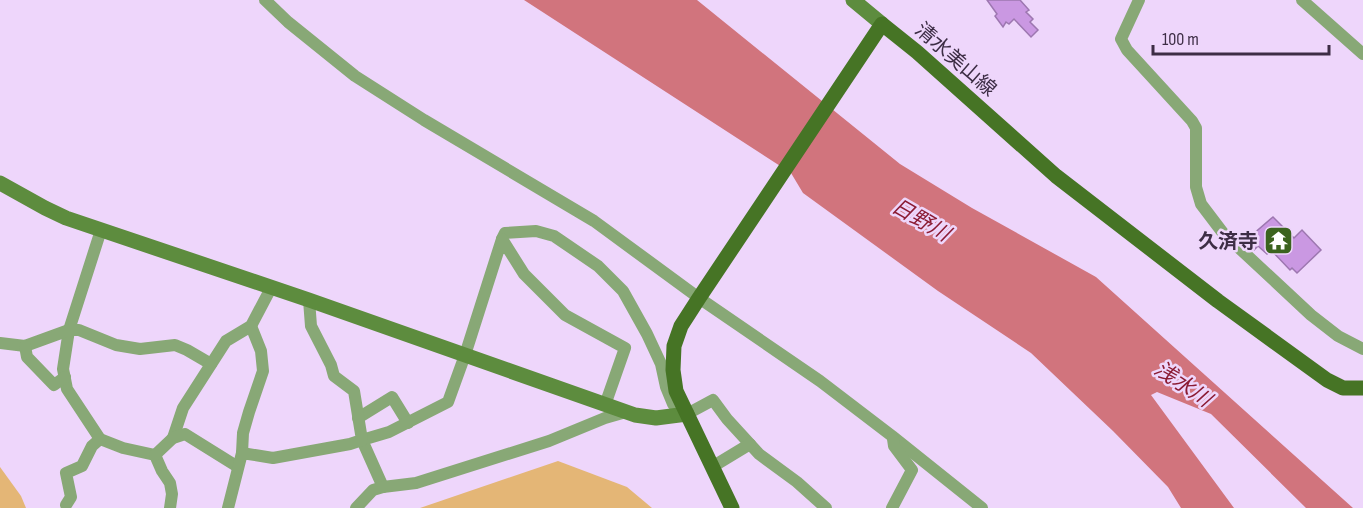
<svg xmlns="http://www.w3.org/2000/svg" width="1363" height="508" viewBox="0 0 1363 508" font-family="'Sofia Sans Condensed','Noto Sans JP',sans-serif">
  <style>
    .green { fill: #e4b676 }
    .water { fill: #d1747d }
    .building { fill: #ca98e2; stroke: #9d77b0; stroke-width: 1.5 }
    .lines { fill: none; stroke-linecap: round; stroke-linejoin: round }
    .street { stroke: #88a876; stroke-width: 12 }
    .secondary { stroke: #5d8c3e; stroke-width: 15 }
    .primary { stroke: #467425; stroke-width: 15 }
    .labels { text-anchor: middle; stroke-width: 5; stroke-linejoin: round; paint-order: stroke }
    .street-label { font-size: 20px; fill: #3d2d45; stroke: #eed6fb }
    .poi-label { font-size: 20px; font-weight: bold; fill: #3d2d45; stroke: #eed6fb; text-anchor: end }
    .water-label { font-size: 21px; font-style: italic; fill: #8b1b33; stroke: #eed6fb }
  </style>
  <rect width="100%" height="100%" fill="#eed6fb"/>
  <g class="green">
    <path d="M 558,461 L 627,487 L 652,508 L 420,508 Z"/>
    <path d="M 0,467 L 21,496 L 26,508 L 0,508 Z"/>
  </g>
  <path class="water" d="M 524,0 L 697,0 L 900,164 L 972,208 L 1096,277 L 1353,508 L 1306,508 L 1211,414 L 1157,392 L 1151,395 L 1234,508 L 1181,508 L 1168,487 L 1113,431 L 1031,353 L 938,291 L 803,193 L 791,173 Z"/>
  <g class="building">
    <path d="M 987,0 L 1020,0 L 1029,10 L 1026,12 L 1033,19 L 1030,22 L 1038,30 L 1031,37 L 1014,19 L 1009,24 L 1006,22 L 1003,27 L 995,16 L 997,14 Z"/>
    <path d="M 1273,217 L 1294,238 L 1302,230 L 1321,250 L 1297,273 L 1292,268 L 1290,270 L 1271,250 L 1267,254 L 1258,246 L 1254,250 L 1244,242 Z"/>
  </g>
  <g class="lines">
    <g class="street">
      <path d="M 265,0 L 288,22 L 355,76 L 424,120 L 594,221 L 699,298 L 820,381 L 892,436 L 982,508"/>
      <path d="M 1139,0 L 1121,39 L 1127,50 L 1192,121 L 1196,128 L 1196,187 L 1201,204 L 1223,233 L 1311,315 L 1338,336 L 1363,349"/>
      <path d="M 1302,0 L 1363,54"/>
      <path d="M 101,230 L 69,330 L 63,369 L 67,389 L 100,439 L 123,448 L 155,455 L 162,471 L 170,483 L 172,494 L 170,508"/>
      <path d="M 502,239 L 505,233 L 536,231 L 554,236 L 598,266 L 623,291 L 647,334 L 661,364 L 666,387 L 673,404 L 687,414 L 713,400 L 727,419 L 759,454 L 797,482 L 826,508"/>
      <path d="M 0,343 L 25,346 L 69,330 L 79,330 L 116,345 L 140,349 L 175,345 L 187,350 L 211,364"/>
      <path d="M 25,346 L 27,357 L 54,385 L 65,377"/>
      <path d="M 358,418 L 392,397 L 408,423"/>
      <path d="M 173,438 L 183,408 L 226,341 L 251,326 L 271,288"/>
      <path d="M 242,453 L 243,433 L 249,412 L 263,371 L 261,351 L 251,326"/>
      <path d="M 155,455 L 173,438 L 185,434 L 238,467"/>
      <path d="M 712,467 L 750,444"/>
      <path d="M 383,487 L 362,440 L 389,432 L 448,402 L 465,355 L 502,239 L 524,274 L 565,315 L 625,348 L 605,405"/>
      <path d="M 66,505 L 71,497 L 66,473 L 82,466 L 92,446 L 100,439"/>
      <path d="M 228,508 L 242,453 L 273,458 L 350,444 L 362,440 L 354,391 L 334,376 L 331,365 L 311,326 L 309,300"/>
      <path d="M 356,508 L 373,490 L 383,487 L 416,483 L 549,441 L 605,418 L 626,412"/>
      <path d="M 892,508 L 912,470 L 894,446 L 893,439"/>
    </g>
    <g class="secondary">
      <path d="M 853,0 L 882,24"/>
      <path d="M 0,183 L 45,208 L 66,218 L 309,300 L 635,415 L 656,418 L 687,414"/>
    </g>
    <path class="primary" d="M 732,508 L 676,391 L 673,370 L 674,346 L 681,326 L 699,298 L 882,24 L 917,52 L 1056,176 L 1218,301 L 1327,380 L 1343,388 L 1363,388"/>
  </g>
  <defs>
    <symbol id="temple-square" viewBox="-11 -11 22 22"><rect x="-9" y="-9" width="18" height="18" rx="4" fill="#3b631e" stroke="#eed6fb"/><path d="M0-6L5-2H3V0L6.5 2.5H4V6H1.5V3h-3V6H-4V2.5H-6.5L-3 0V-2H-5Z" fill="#fff"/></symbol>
  </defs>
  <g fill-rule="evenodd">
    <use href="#temple-square" x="1262" y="224" width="33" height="33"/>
  </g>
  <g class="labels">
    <g class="street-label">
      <text transform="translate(956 59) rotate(41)" y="7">清水美山線</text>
    </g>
    <g class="poi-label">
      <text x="1258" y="248">久済寺</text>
    </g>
    <g class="water-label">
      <text transform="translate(921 220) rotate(30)" y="7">日野川</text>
      <text transform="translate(1183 384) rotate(34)" y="7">浅水川</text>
    </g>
  </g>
  <path d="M1153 45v9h176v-9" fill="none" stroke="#3d2d45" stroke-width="3"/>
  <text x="1162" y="45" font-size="18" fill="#3d2d45" stroke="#eed6fb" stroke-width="4.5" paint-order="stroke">100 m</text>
</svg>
